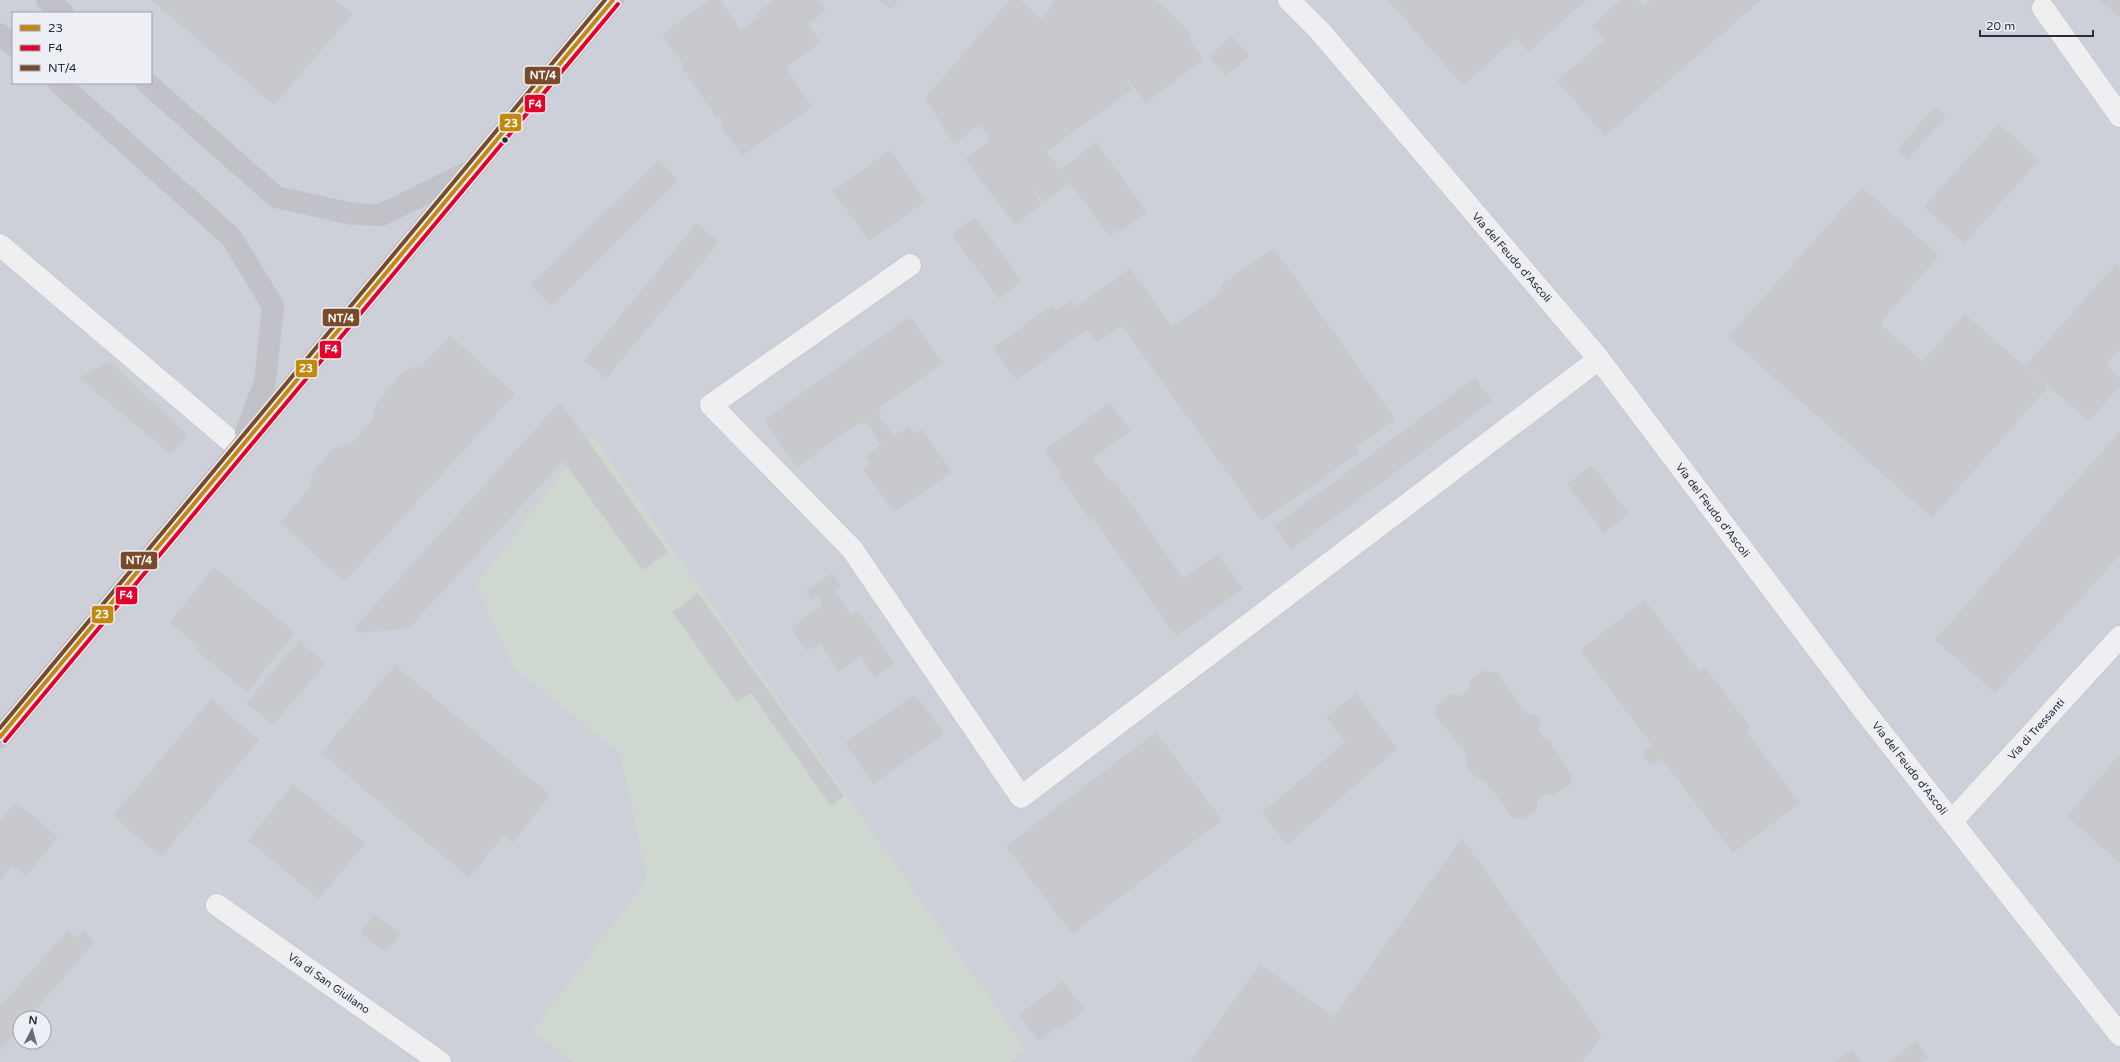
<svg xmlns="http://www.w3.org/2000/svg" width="2120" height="1062" viewBox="0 0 2120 1062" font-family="'Varela Round',sans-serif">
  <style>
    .built { fill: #cdd0d8; fill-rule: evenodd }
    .green { fill: #ced8d0 }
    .building { fill: #c8c9cd }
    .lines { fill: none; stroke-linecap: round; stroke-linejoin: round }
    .minor-casing { stroke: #bebfc3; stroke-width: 23 }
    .minor { stroke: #efeff1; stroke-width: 22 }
    .secondary { stroke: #c0c2c7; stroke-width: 22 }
    .bus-1-casing { stroke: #edeff5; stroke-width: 7 }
    .bus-2-casing { stroke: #edeff5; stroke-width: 7 }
    .bus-3-casing { stroke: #edeff5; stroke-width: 7 }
    .bus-1 { stroke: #c3880f; stroke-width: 4 }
    .bus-2 { stroke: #e4002b; stroke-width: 4 }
    .bus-3 { stroke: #7a4b2a; stroke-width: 4 }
    .bus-dot { fill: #272d3d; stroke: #edeff5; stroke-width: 1.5 }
    .labels { text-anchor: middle; stroke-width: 3; stroke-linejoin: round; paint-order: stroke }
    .street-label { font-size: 11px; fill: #272d3d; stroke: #edeff5 }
    .line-badge { stroke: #edeff5; stroke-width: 1.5 }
    .badge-label { font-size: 11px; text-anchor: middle; font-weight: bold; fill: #fff }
  </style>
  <rect width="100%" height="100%" fill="#dfe1e5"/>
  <path class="built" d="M 0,0 L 2120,0 L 2120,1062 L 0,1062 ZM 13,13 L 151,13 L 151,83 L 13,83 ZM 20,1018 L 44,1018 L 44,1042 L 20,1042 Z"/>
  <path class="green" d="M 592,434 L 1026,1049 L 1010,1062 L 574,1062 L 532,1031 L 647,880 L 620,753 L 514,668 L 476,585 Z"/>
  <g class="building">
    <path d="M 151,0 L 336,0 L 353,14 L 274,105 Z"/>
    <path d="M 710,0 L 720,0 L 741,30 L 759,17 L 756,13 L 775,0 L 819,0 L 826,11 L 808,24 L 821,43 L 786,68 L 812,107 L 742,156 L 720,125 L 724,122 L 719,115 L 716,117 L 681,66 L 683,64 L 662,34 Z"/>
    <path d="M 880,0 L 899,0 L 891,10 Z"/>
    <path d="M 1010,0 L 1020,0 L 1042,19 L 1056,0 L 1156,0 L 1193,35 L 1188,38 L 1203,59 L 1146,103 L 1129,81 L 1127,82 L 1133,89 L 1047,151 L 1060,170 L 1096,142 L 1147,212 L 1120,232 L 1118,229 L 1110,237 L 1070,183 L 1044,203 L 1035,190 L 1033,192 L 1042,204 L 1015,225 L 965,159 L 990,140 L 985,132 L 979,125 L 954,144 L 925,98 Z"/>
    <path d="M 1388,0 L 1586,0 L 1528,52 L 1516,38 L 1463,86 Z"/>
    <path d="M 1621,0 L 1637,0 L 1643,7 L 1652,0 L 1761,0 L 1605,136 L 1557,81 L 1605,40 L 1592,25 Z"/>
    <path d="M 2098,0 L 2120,0 L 2120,17 Z"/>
    <path d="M 1232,36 L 1249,56 L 1226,76 L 1209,56 Z"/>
    <path d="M 1935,106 L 1946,116 L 1908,159 L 1897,150 Z"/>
    <path d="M 1999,124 L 2039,160 L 1964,244 L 1924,206 Z"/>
    <path d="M 890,150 L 926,201 L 869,241 L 833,191 Z"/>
    <path d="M 658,160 L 678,181 L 551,306 L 531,285 Z"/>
    <path d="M 1862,187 L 1939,256 L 1881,321 L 1883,324 L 1882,325 L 1922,361 L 1965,314 L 2048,387 L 1932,518 L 1728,337 Z"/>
    <path d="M 975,217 L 1022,281 L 999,299 L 951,234 Z"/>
    <path d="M 697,223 L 719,242 L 606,379 L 584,360 Z"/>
    <path d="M 1274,248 L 1395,419 L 1356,447 L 1360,452 L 1262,521 L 1122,326 L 1097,343 L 1087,330 L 1016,380 L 993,348 L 1052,305 L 1056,311 L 1071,300 L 1076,307 L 1130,268 L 1172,327 L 1223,291 L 1221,285 Z"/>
    <path d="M 2116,264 L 2120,267 L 2120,349 L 2106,365 L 2120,378 L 2120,386 L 2089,421 L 2025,366 Z"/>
    <path d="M 910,316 L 943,363 L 880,407 L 882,410 L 878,414 L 894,436 L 909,426 L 915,434 L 922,429 L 952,472 L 894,512 L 863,469 L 870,463 L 865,456 L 881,445 L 866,422 L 862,425 L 860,422 L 797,467 L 764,420 Z"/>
    <path d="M 450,335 L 515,394 L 344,582 L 280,522 L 311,487 L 309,486 L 314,471 L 334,448 L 348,442 L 350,444 L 375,417 L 373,415 L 376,404 L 402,372 L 418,366 L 420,368 Z"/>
    <path d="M 110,361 L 188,436 L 171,454 L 79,378 Z"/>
    <path d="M 1475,378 L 1492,401 L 1291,549 L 1274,526 Z"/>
    <path d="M 560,402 L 668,552 L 642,570 L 563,461 L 409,628 L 360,633 L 358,632 L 354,628 Z"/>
    <path d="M 1110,403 L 1131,431 L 1093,458 L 1111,483 L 1114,480 L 1183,578 L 1218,554 L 1243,589 L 1176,636 L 1092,517 L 1090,519 L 1059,476 L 1061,474 L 1044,450 Z"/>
    <path d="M 2120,431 L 2120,555 L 1995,693 L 1935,640 Z"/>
    <path d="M 1592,465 L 1629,514 L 1604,533 L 1567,484 Z"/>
    <path d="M 214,567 L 295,632 L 247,692 L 195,650 L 199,646 L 169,623 Z"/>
    <path d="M 832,573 L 841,586 L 834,591 L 851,615 L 858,611 L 894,663 L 875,677 L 860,656 L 839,671 L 820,643 L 807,651 L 791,628 L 823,605 L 817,596 L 812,600 L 806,591 Z"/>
    <path d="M 698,593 L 844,796 L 831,806 L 751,693 L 737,703 L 672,612 Z"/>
    <path d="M 1645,600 L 1699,671 L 1705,667 L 1722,690 L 1751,728 L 1746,731 L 1800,803 L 1733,853 L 1662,759 L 1652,765 L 1643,757 L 1642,752 L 1652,745 L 1580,650 Z"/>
    <path d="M 299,641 L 326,663 L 273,725 L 246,703 Z"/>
    <path d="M 395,665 L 550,795 L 513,843 L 504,835 L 469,878 L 321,753 Z"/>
    <path d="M 1484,670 L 1496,672 L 1527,714 L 1536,714 L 1542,723 L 1538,729 L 1545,740 L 1548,739 L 1572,775 L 1570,784 L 1554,796 L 1547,794 L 1537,800 L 1537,809 L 1523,820 L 1512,817 L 1485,781 L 1478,778 L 1471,772 L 1466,766 L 1466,754 L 1435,715 L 1437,706 L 1451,693 L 1461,696 L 1469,691 L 1469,681 Z"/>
    <path d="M 1356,693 L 1397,749 L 1287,845 L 1262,813 L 1345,742 L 1326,717 Z"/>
    <path d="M 915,694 L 944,734 L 873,784 L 845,743 Z"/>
    <path d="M 211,699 L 259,740 L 161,857 L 113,816 Z"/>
    <path d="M 1156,732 L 1222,820 L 1072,934 L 1006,846 Z"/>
    <path d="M 2120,754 L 2120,863 L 2067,816 Z"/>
    <path d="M 293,784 L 365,843 L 319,899 L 248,840 Z"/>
    <path d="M 16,802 L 58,837 L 26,876 L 12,865 L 0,880 L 0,821 Z"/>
    <path d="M 1462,838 L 1602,1036 L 1582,1062 L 1190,1062 L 1260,964 L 1334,1017 Z"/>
    <path d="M 374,914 L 400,933 L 386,952 L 360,933 Z"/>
    <path d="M 68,930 L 77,938 L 83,931 L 95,942 L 28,1018 L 20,1018 L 20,1027 L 0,1050 L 0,1007 Z"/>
    <path d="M 1063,981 L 1085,1010 L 1061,1028 L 1059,1029 L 1057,1027 L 1039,1041 L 1019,1015 Z"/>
    <path d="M 1916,1041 L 1928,1057 L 1922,1062 L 1889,1062 Z"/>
    <path d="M 1852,1049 L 1861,1062 L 1833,1062 Z"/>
  </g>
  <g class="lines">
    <defs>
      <g id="minor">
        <path d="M 1289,0 L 1319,30 L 1599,359 L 1862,708 L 2120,1035"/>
        <path d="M 2043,8 L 2120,116"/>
        <path d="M 0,245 L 239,448"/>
        <path d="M 910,265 L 711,405 L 852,549 L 1021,797 L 1599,359"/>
        <path d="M 1952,821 L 2120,637"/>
        <path d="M 217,905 L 440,1062"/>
      </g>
    </defs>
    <use href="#minor" class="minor-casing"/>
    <use href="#minor" class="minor"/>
    <g class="secondary">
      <path d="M 47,0 L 63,13"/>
      <path d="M 0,34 L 13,45"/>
      <path d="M 59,83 L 231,237 L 273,306 L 265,382 L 246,432"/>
      <path d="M 147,83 L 276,197 L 352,214 L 381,215 L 465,174"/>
      <path d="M 0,737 L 613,0"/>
    </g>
    <defs>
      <path id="bus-1" d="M 0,737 L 613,0"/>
      <path id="bus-2" d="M 5,741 L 618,4"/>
      <path id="bus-3" d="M 0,728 L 605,0"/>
    </defs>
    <use href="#bus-1" class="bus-1-casing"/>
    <use href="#bus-2" class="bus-2-casing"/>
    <use href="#bus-3" class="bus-3-casing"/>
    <use href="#bus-1" class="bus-1"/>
    <use href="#bus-2" class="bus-2"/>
    <use href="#bus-3" class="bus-3"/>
  </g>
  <circle class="bus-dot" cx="505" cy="140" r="3.5"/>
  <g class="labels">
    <g class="street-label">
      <text transform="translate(1512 257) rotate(49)" y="4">Via del Feudo d'Ascoli</text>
      <text transform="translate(1713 510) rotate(53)" y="4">Via del Feudo d'Ascoli</text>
      <text transform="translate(2036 729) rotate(-48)" y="4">Via di Tressanti</text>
      <text transform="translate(1910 768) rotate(52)" y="4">Via del Feudo d'Ascoli</text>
      <text transform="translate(329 983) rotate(35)" y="4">Via di San Giuliano</text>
    </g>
  </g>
  <g class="line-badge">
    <rect x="524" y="66" width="37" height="19" rx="4" fill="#7a4b2a"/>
    <rect x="524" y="94" width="22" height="19" rx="4" fill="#e4002b"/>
    <rect x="499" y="113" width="23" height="19" rx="4" fill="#c3880f"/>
    <rect x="322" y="308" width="38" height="19" rx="4" fill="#7a4b2a"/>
    <rect x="319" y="340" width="23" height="19" rx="4" fill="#e4002b"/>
    <rect x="295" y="359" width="23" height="19" rx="4" fill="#c3880f"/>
    <rect x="120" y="551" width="38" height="19" rx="4" fill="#7a4b2a"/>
    <rect x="115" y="586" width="23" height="19" rx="4" fill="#e4002b"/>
    <rect x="91" y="605" width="23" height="19" rx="4" fill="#c3880f"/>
  </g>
  <g class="badge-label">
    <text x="543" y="79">NT/4</text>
    <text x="535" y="108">F4</text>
    <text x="511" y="127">23</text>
    <text x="341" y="322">NT/4</text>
    <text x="331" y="353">F4</text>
    <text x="306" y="372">23</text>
    <text x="139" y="564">NT/4</text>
    <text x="126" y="599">F4</text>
    <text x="102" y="618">23</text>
  </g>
  <rect x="12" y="12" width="140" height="72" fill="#edeff5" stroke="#9ea1ab"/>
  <rect x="20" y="25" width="20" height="6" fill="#c3880f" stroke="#9ea1ab"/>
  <text x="48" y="32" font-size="12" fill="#272d3d">23</text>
  <rect x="20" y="45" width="20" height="6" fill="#e4002b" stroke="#9ea1ab"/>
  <text x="48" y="52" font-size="12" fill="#272d3d">F4</text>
  <rect x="20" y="65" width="20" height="6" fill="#7a4b2a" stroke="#9ea1ab"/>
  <text x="48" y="72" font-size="12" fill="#272d3d">NT/4</text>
  <g transform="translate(32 1030) rotate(6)"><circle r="19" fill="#edeff5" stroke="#9ea1ab"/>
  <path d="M0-3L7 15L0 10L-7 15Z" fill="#676c78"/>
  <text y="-6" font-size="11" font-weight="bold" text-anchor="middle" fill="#272d3d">N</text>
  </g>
  <path d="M1980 30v6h113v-6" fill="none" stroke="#272d3d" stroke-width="2"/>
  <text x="1986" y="30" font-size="12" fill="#272d3d" stroke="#edeff5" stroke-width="3" paint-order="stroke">20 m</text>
</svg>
